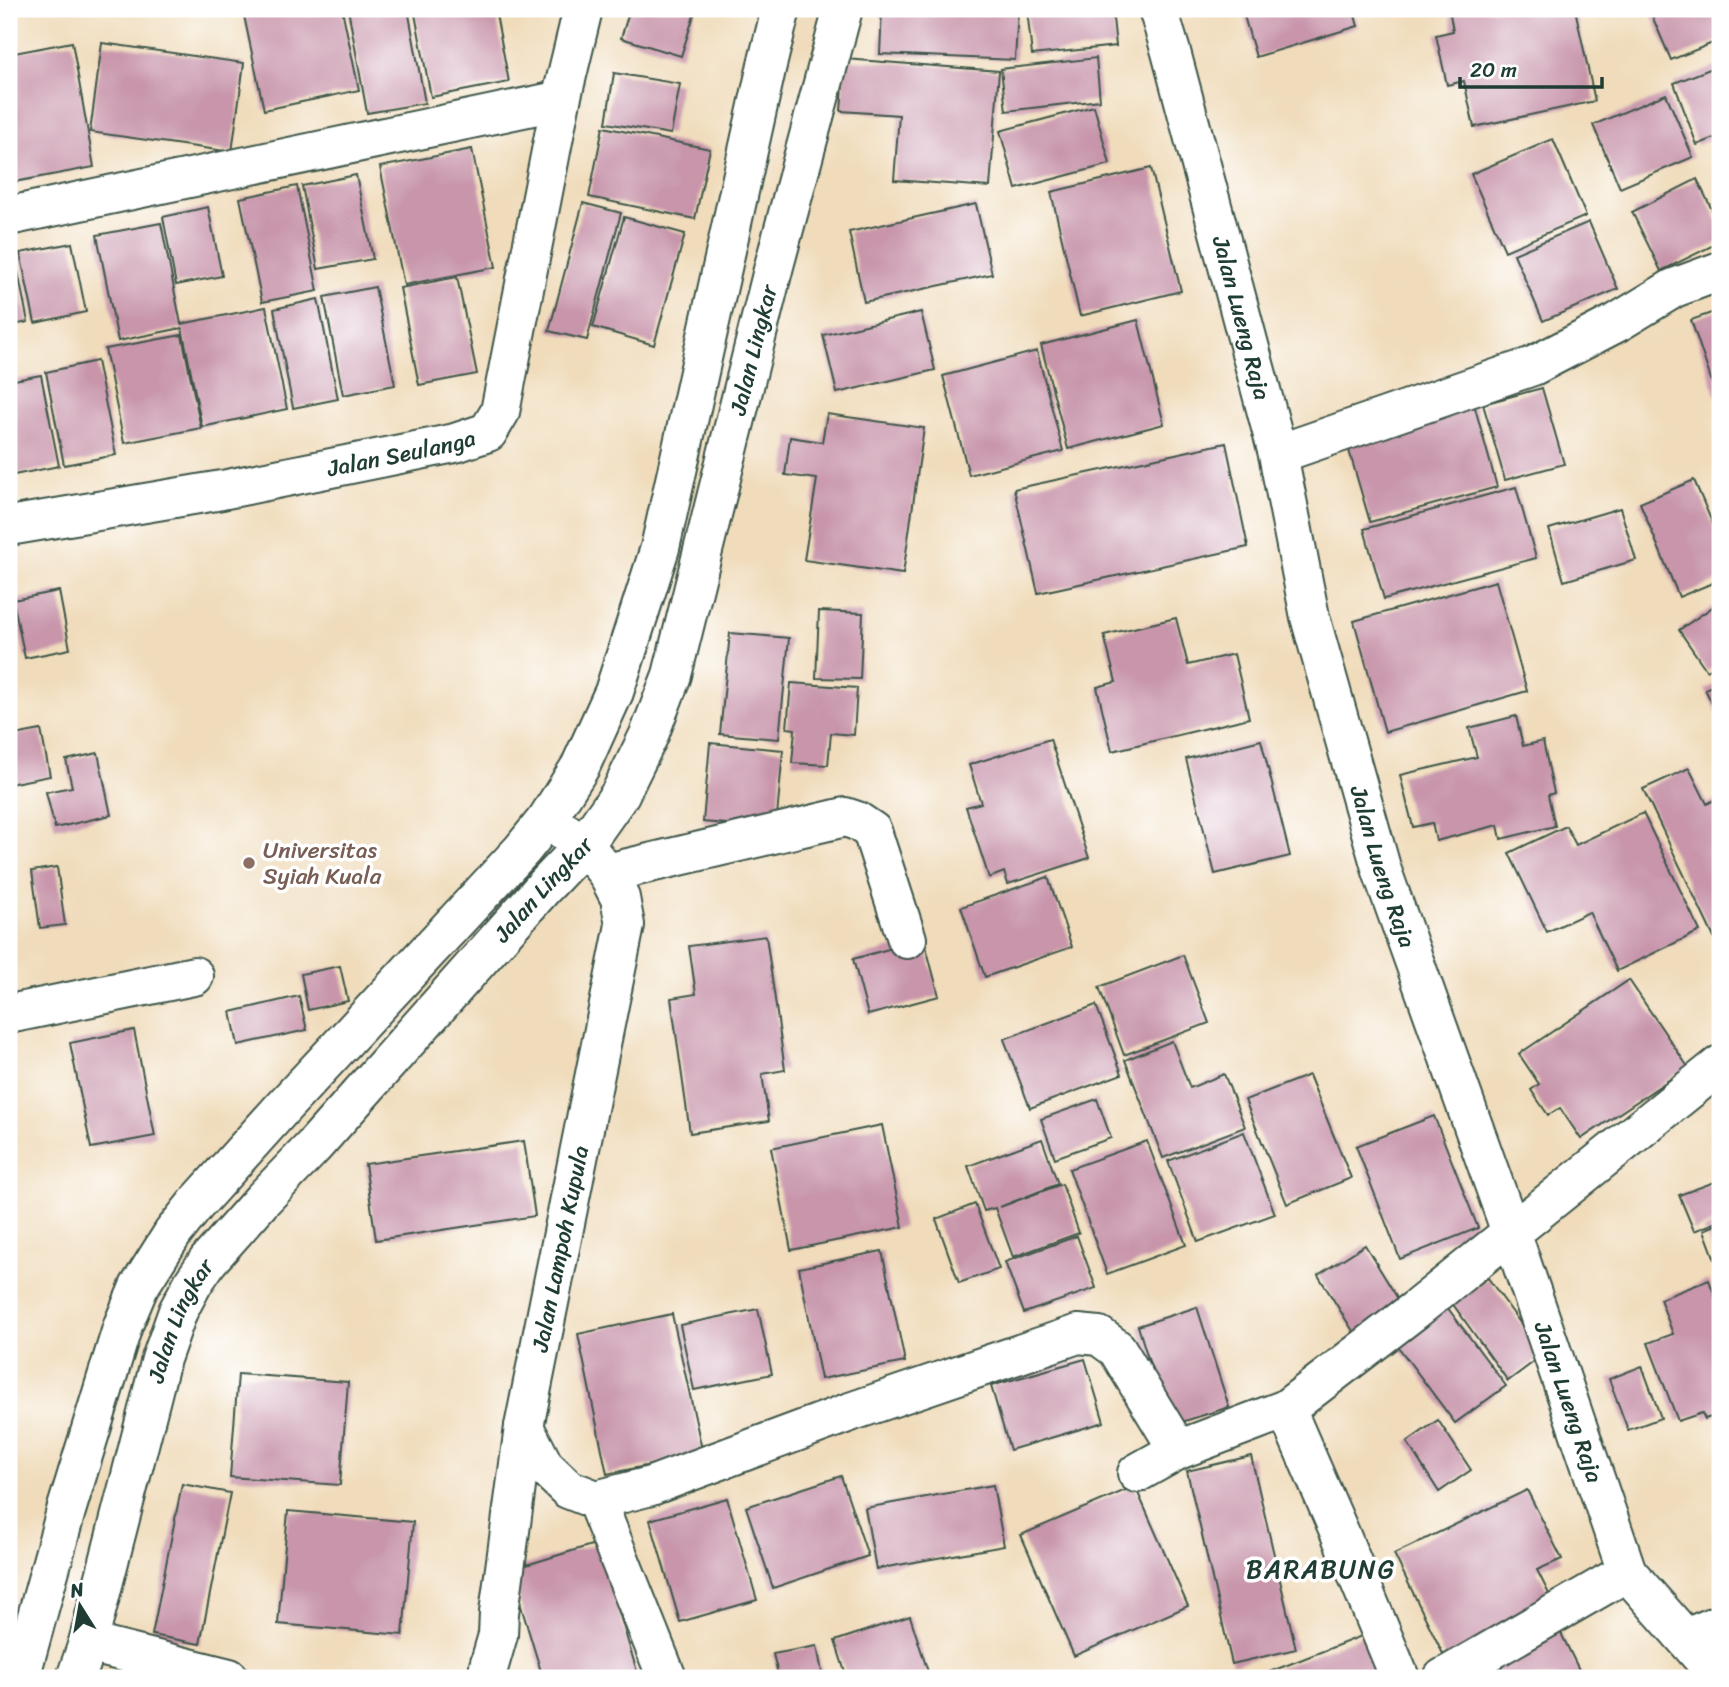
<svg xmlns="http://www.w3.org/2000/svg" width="1729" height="1687" viewBox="0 0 1729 1687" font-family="Sriracha,sans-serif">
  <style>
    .building { fill: #c895ab }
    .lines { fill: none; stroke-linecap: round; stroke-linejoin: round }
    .minor-casing { stroke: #3e5548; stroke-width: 42 }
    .minor { stroke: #fff; stroke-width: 38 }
    .education-dot { fill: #8d6e63; stroke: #fff; stroke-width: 2.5 }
    .labels { text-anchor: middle; stroke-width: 7; stroke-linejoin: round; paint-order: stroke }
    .street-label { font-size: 23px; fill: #1f3d34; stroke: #fff }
    .education-label { font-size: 23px; fill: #785e54; stroke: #fff; text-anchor: start }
    .quarter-label { font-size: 26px; letter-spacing: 2px; fill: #1f3d34; stroke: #fff }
  </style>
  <rect width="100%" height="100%" fill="#fff"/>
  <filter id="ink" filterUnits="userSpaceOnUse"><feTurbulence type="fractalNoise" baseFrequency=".0143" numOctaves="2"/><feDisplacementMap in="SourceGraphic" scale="14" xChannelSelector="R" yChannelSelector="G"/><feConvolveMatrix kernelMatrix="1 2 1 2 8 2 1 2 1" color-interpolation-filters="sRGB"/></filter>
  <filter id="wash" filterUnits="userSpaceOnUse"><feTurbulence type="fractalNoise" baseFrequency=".00686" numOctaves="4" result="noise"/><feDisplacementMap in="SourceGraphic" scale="28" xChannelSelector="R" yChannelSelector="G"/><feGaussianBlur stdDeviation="1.57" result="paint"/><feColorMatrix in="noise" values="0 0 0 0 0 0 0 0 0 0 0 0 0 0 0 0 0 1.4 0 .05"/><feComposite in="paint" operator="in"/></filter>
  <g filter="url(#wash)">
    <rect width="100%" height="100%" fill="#f0dcbb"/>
    <g id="blocks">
      <g class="building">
        <path d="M 255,9 L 342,9 L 359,90 L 264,110 L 243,11 Z"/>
        <path d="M 348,9 L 408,9 L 425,103 L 367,113 Z"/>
        <path d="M 414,9 L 495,9 L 509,82 L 431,97 Z"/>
        <path d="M 630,9 L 696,9 L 681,56 L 621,38 Z"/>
        <path d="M 882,9 L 1018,9 L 1015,60 L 880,54 Z"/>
        <path d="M 1027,9 L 1112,9 L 1116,46 L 1032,55 Z"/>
        <path d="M 1242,9 L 1353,9 L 1358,26 L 1256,57 Z"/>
        <path d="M 1449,9 L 1575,9 L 1595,101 L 1474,127 L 1464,81 L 1447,85 L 1436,35 L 1453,31 Z"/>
        <path d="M 1649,9 L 1720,9 L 1720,40 L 1671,60 Z"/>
        <path d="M 72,42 L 94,167 L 9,183 L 9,54 Z"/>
        <path d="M 102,43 L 244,63 L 232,152 L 90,132 Z"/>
        <path d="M 1096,58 L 1100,100 L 1006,111 L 1001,69 Z"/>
        <path d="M 845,59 L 999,71 L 990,187 L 894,180 L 899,115 L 841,111 Z"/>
        <path d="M 1720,65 L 1720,136 L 1697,145 L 1674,83 Z"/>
        <path d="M 614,73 L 680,84 L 671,134 L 606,123 Z"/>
        <path d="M 1666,94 L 1693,157 L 1620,188 L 1593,125 Z"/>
        <path d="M 1094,106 L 1110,164 L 1016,189 L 1000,131 Z"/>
        <path d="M 603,127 L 710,149 L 695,219 L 589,197 Z"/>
        <path d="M 1553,139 L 1586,216 L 1505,251 L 1471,174 Z"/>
        <path d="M 472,149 L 496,267 L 404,285 L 380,167 Z"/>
        <path d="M 1151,168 L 1181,291 L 1080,316 L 1051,192 Z"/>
        <path d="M 356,175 L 373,259 L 318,269 L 302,186 Z"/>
        <path d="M 1697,179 L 1720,226 L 1720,242 L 1661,271 L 1632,212 Z"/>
        <path d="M 297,186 L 318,291 L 262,302 L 240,198 Z"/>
        <path d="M 583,203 L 621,213 L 587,340 L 549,331 Z"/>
        <path d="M 976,204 L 992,274 L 864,302 L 849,232 Z"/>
        <path d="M 208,207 L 222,276 L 176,285 L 163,217 Z"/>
        <path d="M 624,217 L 685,234 L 654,345 L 593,327 Z"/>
        <path d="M 1589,222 L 1618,289 L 1543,321 L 1514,254 Z"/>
        <path d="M 161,223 L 181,324 L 266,307 L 287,409 L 202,427 L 182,328 L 118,341 L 97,235 Z"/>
        <path d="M 72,243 L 86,312 L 35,323 L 20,253 Z"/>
        <path d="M 15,257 L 28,322 L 9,326 L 9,258 Z"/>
        <path d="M 457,277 L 477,374 L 419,385 L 400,288 Z"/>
        <path d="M 375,287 L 395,385 L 343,395 L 324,297 Z"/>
        <path d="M 318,299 L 338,399 L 293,408 L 274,309 Z"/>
        <path d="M 1720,310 L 1720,406 L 1691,320 Z"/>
        <path d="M 921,312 L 935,370 L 837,393 L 823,335 Z"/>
        <path d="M 1138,320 L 1164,424 L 1068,449 L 1041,345 Z"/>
        <path d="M 182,335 L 201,428 L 124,443 L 105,349 Z"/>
        <path d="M 1037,351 L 1063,451 L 969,475 L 943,376 Z"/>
        <path d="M 97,361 L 116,455 L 64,465 L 46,372 Z"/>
        <path d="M 41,375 L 59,466 L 9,476 L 9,381 Z"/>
        <path d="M 1542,388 L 1564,464 L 1505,480 L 1483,404 Z"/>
        <path d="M 1474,404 L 1497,487 L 1370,522 L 1346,440 Z"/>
        <path d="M 827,414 L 924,428 L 903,574 L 804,560 L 817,479 L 785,475 L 790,437 L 822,442 Z"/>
        <path d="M 1226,443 L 1248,547 L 1038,593 L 1014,489 Z"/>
        <path d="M 1694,480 L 1720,541 L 1720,580 L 1679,597 L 1640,503 Z"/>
        <path d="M 1516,487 L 1536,558 L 1384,599 L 1364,529 Z"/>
        <path d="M 1620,508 L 1636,560 L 1564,581 L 1549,529 Z"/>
        <path d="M 1496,581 L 1527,691 L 1385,732 L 1354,621 Z"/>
        <path d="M 59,591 L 70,649 L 25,658 L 13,600 Z"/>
        <path d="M 1720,602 L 1720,663 L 1707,671 L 1679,630 Z"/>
        <path d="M 819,611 L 863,613 L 860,679 L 816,678 Z"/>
        <path d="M 1176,618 L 1188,665 L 1234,654 L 1249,718 L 1112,751 L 1097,687 L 1116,682 L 1104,635 Z"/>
        <path d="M 730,633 L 789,638 L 779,739 L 720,734 Z"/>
        <path d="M 1720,682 L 1720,720 L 1705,689 Z"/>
        <path d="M 791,683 L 857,688 L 854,735 L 831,733 L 828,765 L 792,763 L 795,729 L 787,728 Z"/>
        <path d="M 1516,716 L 1523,746 L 1543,741 L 1554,793 L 1548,795 L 1555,826 L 1501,839 L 1498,825 L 1436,841 L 1432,823 L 1413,827 L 1400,775 L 1477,757 L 1469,728 Z"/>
        <path d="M 41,730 L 50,776 L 9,784 L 9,736 Z"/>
        <path d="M 1050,739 L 1089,858 L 1008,884 L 1004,872 L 989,878 L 966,807 L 981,803 L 969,765 Z"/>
        <path d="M 1261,740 L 1290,856 L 1215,874 L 1186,759 Z"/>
        <path d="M 710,743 L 783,750 L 776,828 L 703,822 Z"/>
        <path d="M 98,753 L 111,815 L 55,828 L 46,792 L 72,787 L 66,760 Z"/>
        <path d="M 1689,768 L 1707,804 L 1720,797 L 1720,943 L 1717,944 L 1643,789 Z"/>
        <path d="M 1643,813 L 1700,931 L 1617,971 L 1589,912 L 1547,932 L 1509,853 L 1566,826 L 1576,845 Z"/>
        <path d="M 57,867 L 65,925 L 40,928 L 32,871 Z"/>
        <path d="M 1048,877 L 1072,947 L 985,977 L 961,907 Z"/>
        <path d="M 766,936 L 785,1070 L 762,1074 L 769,1121 L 690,1133 L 671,998 L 696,994 L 689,946 Z"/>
        <path d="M 924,939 L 939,996 L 868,1015 L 853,959 Z"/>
        <path d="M 1183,955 L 1209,1023 L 1124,1055 L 1099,987 Z"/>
        <path d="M 340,966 L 348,1001 L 308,1010 L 301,974 Z"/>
        <path d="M 1629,980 L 1688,1067 L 1581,1139 L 1560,1108 L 1548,1115 L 1531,1090 L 1539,1084 L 1519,1054 Z"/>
        <path d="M 299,996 L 307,1030 L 238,1045 L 231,1012 Z"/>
        <path d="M 1096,1005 L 1122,1074 L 1030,1108 L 1004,1039 Z"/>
        <path d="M 134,1030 L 155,1136 L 91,1148 L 70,1043 Z"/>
        <path d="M 1172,1041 L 1190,1088 L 1224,1074 L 1245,1127 L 1163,1158 L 1125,1060 Z"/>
        <path d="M 1309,1075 L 1351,1178 L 1287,1204 L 1245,1100 Z"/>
        <path d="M 1097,1099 L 1111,1138 L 1055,1158 L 1041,1119 Z"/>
        <path d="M 1434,1116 L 1478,1228 L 1400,1259 L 1356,1146 Z"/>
        <path d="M 882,1125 L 903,1227 L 791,1250 L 771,1148 Z"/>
        <path d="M 1244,1132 L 1275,1214 L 1198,1242 L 1168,1161 Z"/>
        <path d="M 1042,1139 L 1058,1184 L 1000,1207 L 1062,1184 L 1079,1233 L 1013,1257 L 995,1208 L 984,1211 L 968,1166 Z"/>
        <path d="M 524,1141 L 535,1216 L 376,1240 L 365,1164 Z"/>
        <path d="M 1147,1141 L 1186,1245 L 1107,1274 L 1069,1169 Z"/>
        <path d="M 1720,1180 L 1720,1221 L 1694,1231 L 1679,1195 Z"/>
        <path d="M 975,1204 L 999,1269 L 959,1283 L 936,1219 Z"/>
        <path d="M 1720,1223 L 1720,1273 L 1704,1230 Z"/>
        <path d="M 1077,1236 L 1096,1288 L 1024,1313 L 1005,1262 Z"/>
        <path d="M 1365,1245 L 1403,1307 L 1356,1336 L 1318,1275 Z"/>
        <path d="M 882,1251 L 905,1362 L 821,1379 L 799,1268 Z"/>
        <path d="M 1488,1278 L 1543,1355 L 1508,1381 L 1452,1303 Z"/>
        <path d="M 1709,1280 L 1720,1311 L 1720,1414 L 1705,1419 L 1702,1413 L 1678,1421 L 1648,1343 L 1673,1334 L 1660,1299 Z"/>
        <path d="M 1197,1307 L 1229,1407 L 1169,1426 L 1138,1326 Z"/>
        <path d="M 1447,1307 L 1506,1386 L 1455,1423 L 1396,1344 Z"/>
        <path d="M 758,1309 L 772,1374 L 694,1390 L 680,1325 Z"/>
        <path d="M 672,1314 L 703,1454 L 607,1474 L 578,1334 Z"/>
        <path d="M 1085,1359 L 1104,1422 L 1010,1450 L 991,1386 Z"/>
        <path d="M 1642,1366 L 1661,1418 L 1628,1430 L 1609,1379 Z"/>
        <path d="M 238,1374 L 348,1382 L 340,1485 L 230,1477 Z"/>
        <path d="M 1438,1420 L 1471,1470 L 1439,1492 L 1407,1442 Z"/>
        <path d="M 1251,1456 L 1296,1649 L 1232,1664 L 1187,1471 Z"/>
        <path d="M 841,1476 L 868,1556 L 773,1588 L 746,1507 Z"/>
        <path d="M 182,1484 L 230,1493 L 200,1644 L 152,1635 Z"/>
        <path d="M 993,1485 L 1004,1546 L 876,1569 L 865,1508 Z"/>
        <path d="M 1135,1486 L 1188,1606 L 1074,1656 L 1021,1535 Z"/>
        <path d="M 1527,1490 L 1562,1559 L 1537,1570 L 1555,1606 L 1446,1660 L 1394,1554 Z"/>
        <path d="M 727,1498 L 757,1600 L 680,1622 L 650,1520 Z"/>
        <path d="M 288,1511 L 413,1522 L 403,1635 L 278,1624 Z"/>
        <path d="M 598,1543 L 639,1678 L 543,1678 L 510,1570 Z"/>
        <path d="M 910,1616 L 930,1678 L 847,1678 L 835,1641 Z"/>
        <path d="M 1558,1627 L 1583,1678 L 1475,1678 Z"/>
        <path d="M 1364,1635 L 1380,1678 L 1254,1678 Z"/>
        <path d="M 817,1646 L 823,1678 L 779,1678 L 773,1654 Z"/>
      </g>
    </g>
  </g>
  <g filter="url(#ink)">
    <use href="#blocks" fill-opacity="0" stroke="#3e5548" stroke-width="2"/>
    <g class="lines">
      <defs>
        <g id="minor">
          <path id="s1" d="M 1158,9 L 1171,52 L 1278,454 L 1310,617 L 1382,871 L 1511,1232 L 1627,1572 L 1720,1678"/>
          <path d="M 9,216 L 561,100"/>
          <path d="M 1278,454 L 1533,366 L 1618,322 L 1674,288 L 1720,271"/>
          <path id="s2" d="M 9,526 L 222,490 L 455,443 L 488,432 L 500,412 L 561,100 L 583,9"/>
          <path d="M 607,873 L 845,817 L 857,821 L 872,831 L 907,939"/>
          <path d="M 9,1014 L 194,976"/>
          <path d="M 1286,1409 L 1339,1531 L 1400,1678"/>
          <path d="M 524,1427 L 544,1466 L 568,1489 L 596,1500 L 651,1486 L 850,1412 L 1078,1334 L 1099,1336 L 1117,1349 L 1178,1450"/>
          <path d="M 1137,1473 L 1178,1450 L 1286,1409 L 1415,1310 L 1720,1065"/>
          <path d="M 596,1500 L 667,1678"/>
          <path d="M 1686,1638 L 1720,1624"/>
          <path d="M 88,1643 L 229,1678"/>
          <path id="s3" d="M 489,1666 L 498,1635 L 499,1613 L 524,1427 L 625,925 L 620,898 L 607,873 L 584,845 L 565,832"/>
          <path d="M 20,1678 L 66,1511 L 123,1325 L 139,1287 L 173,1233 L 196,1204 L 284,1106 L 522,850 L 547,819 L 580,767 L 614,692 L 660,548 L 767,65 L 781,9"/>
          <path id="s4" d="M 76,1678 L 88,1643 L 161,1359 L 178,1311 L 193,1283 L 208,1261 L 262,1200 L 313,1147 L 543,888 L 584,845 L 620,794 L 649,735 L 672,675 L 774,266 L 843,9"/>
          <path d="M 1443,1678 L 1627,1572"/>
        </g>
      </defs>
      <use href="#minor" class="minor-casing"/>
      <use href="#minor" class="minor"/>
    </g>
  </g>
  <circle class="education-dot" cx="249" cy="863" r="7"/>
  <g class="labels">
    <g class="street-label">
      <text dy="8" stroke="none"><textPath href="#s1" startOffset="320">Jalan Lueng Raja</textPath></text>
      <text dy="8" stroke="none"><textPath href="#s4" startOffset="1528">Jalan Lingkar</textPath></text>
      <text dy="8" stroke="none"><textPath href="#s2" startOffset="399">Jalan Seulanga</textPath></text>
      <text dy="8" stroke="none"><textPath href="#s1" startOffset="887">Jalan Lueng Raja</textPath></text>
      <text dy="8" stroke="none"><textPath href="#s4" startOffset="940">Jalan Lingkar</textPath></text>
      <text dy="8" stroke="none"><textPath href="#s3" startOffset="424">Jalan Lampoh Kupula</textPath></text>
      <text dy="8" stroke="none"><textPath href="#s4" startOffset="373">Jalan Lingkar</textPath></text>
      <text dy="8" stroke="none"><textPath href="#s1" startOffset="1454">Jalan Lueng Raja</textPath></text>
    </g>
    <g class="education-label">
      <text x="263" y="858">Universitas<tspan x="263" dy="26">Syiah Kuala</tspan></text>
    </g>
    <g class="quarter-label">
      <text x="1321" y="1578">BARABUNG</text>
    </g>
  </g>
  <rect width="1729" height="1687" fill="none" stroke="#fff" stroke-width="35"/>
  <g transform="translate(80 1606) rotate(349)" stroke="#ffffff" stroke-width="5" paint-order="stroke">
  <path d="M0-5L12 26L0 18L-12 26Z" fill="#1f3d34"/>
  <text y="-10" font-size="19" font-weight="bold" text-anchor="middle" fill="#1f3d34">N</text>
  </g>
  <path d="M1460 77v10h142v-10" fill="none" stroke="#1f3d34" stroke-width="3.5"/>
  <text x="1470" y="77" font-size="21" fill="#1f3d34" stroke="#ffffff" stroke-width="5" paint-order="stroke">20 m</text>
</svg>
